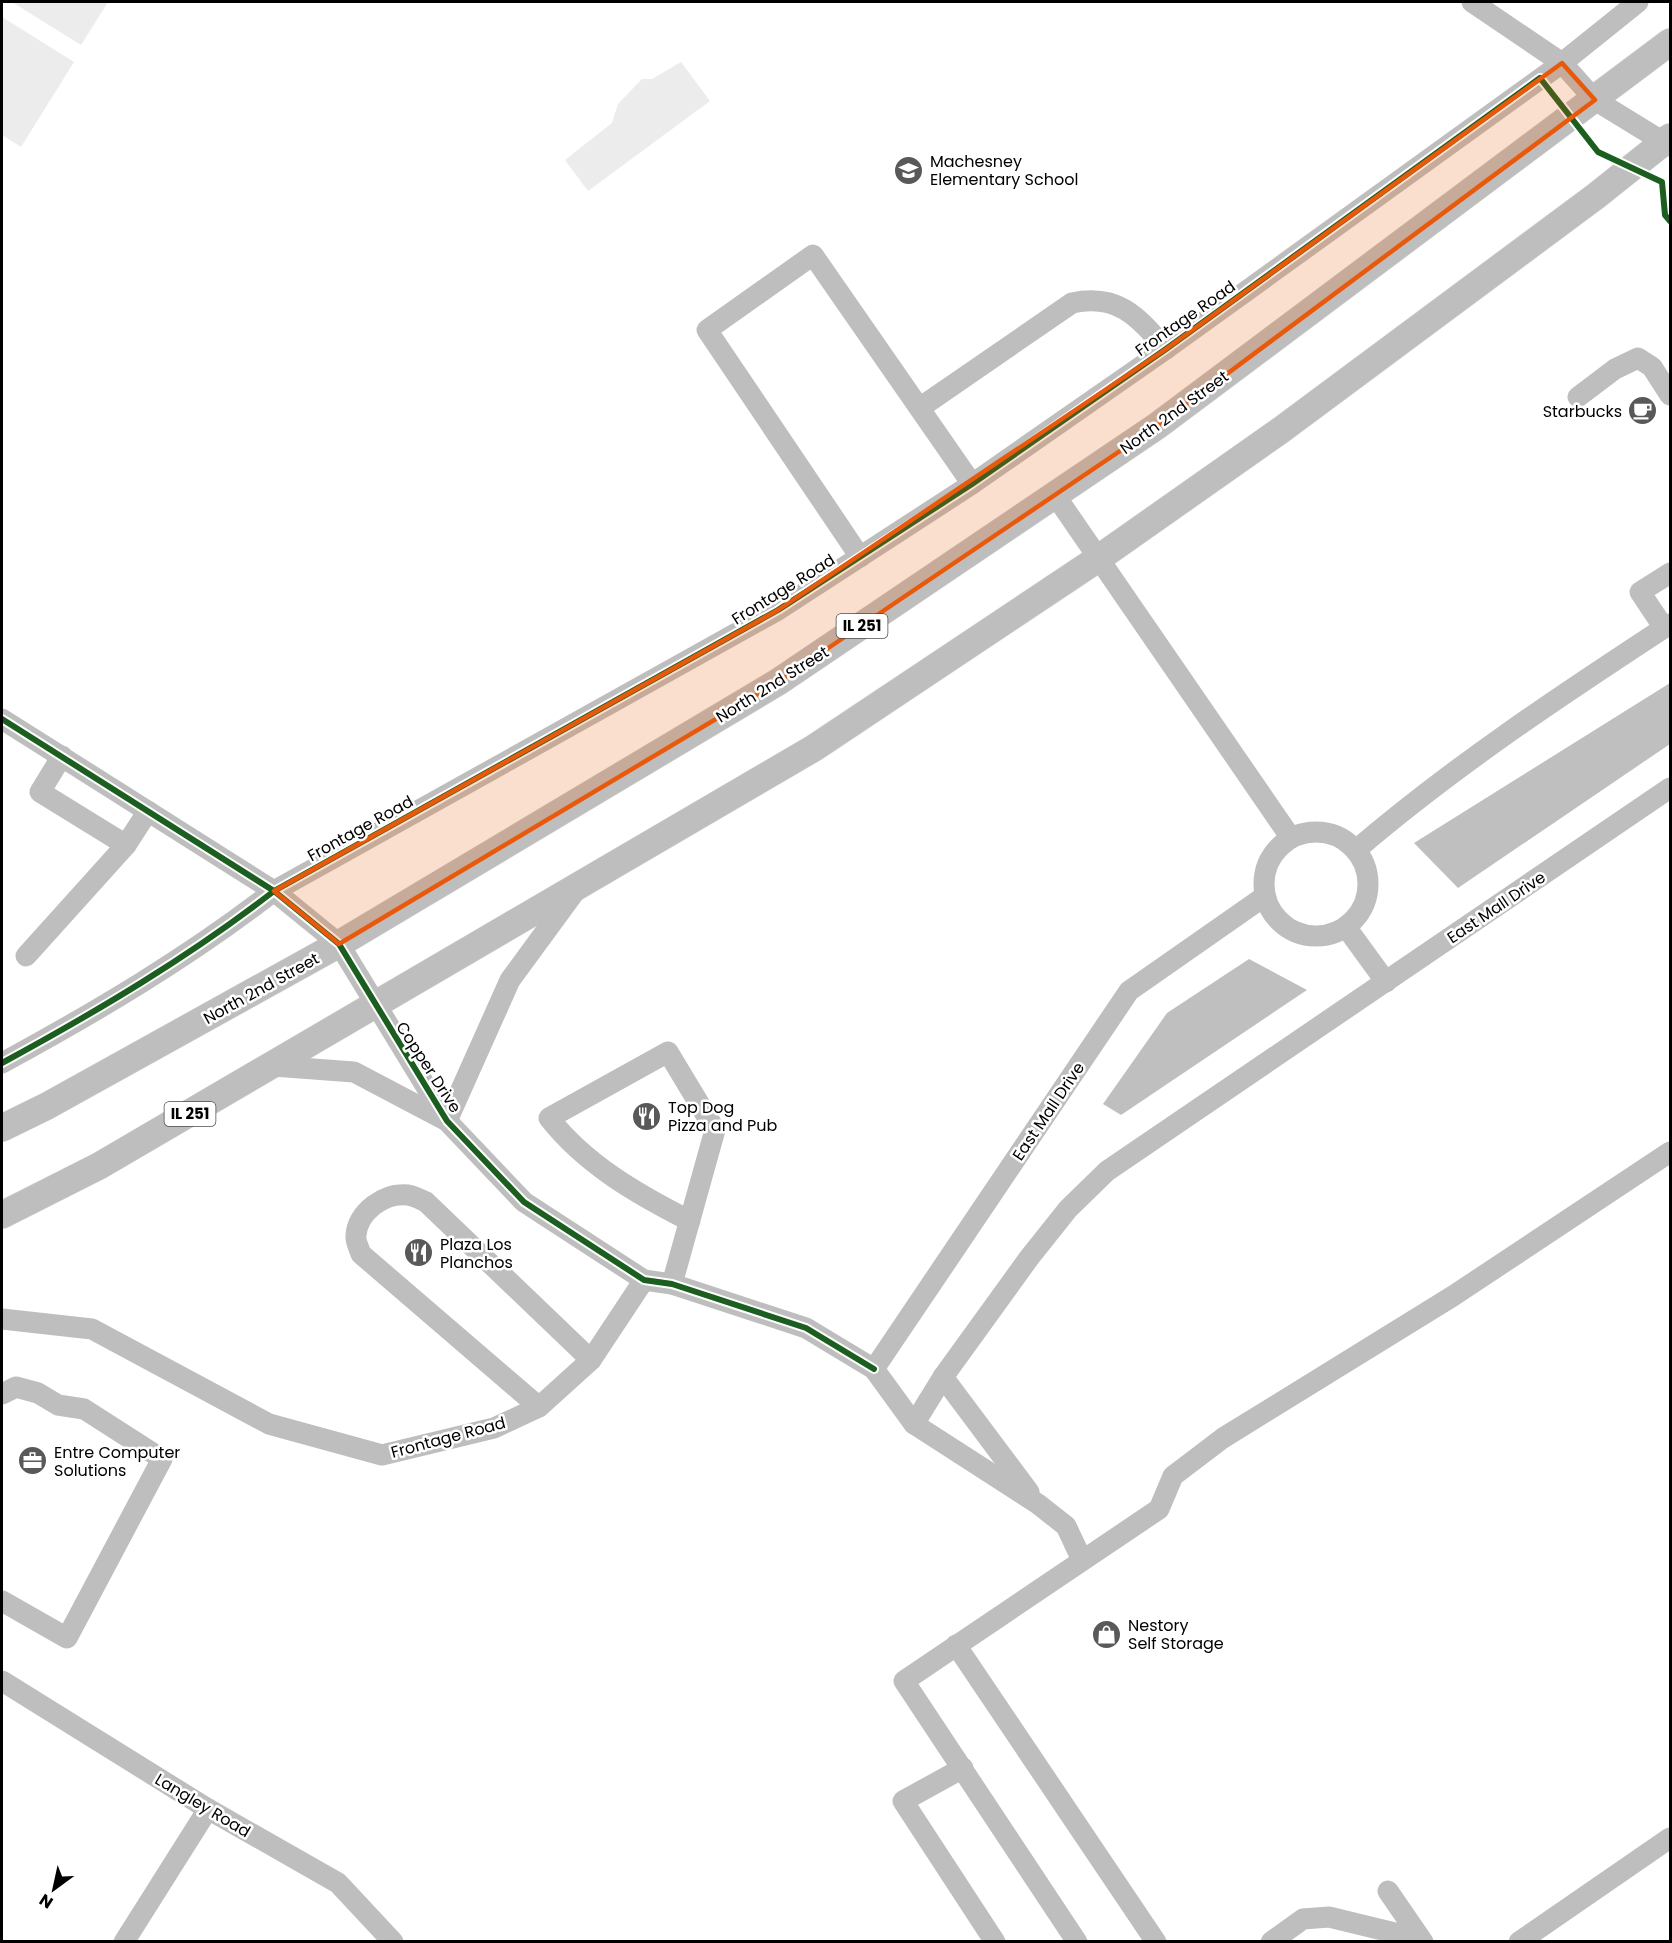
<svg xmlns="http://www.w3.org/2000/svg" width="1672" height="1943" viewBox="0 0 1672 1943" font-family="Poppins,sans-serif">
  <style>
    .green { fill: #ececec }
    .water { fill: #bfbfbf }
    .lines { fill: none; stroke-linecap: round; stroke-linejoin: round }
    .major-casing { stroke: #dbdbdb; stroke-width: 28 }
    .minor { stroke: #bebebe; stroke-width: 21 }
    .major { stroke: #bebebe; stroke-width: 27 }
    .cycleway-casing { stroke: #fff; stroke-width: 10 }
    .cycleway { stroke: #1b5e20; stroke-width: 6 }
    .marked { fill: #e8590c; fill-opacity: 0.2; stroke: #e8590c; stroke-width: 4.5; stroke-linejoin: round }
    .labels { text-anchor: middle; stroke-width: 5; stroke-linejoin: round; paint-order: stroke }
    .shield { fill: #fff; stroke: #4c4c4c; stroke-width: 1.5 }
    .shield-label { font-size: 15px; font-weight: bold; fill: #000 }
    .poi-label { font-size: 16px; fill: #000; stroke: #fff; text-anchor: start }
    .street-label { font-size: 16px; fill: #000; stroke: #fff }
  </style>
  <rect width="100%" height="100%" fill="#fff"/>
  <g class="green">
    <path d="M 12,2 L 108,2 L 81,45 Z"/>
    <path d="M 2,17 L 74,62 L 21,147 L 2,135 Z"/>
    <path d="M 681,62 L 710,101 L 588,191 L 565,160 L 612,123 L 618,104 L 642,79 L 652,79 Z"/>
  </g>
  <g class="water">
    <path d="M 1670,683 L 1670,744 L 1458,888 L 1414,843 Z"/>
    <path d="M 1249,959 L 1307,990 L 1121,1115 L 1103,1104 L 1167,1013 Z"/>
  </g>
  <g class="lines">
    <defs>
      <g id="major">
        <path d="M 2,1128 L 47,1106 L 339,944 L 778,682 L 1157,426 L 1670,42"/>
        <path d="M 2,1215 L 99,1166 L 814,748 L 1099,558 L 1281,430 L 1596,196 L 1670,137"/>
      </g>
    </defs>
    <use href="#major" class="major-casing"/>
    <g class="minor">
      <path d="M 1472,2 L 1562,63 L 1595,100 L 1670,146"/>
      <path d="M 1578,397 L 1615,369 L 1638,358 L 1652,367 L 1670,395"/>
      <path d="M 921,407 L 1072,303 C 1118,293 1138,317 1166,349"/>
      <path d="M 1055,495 L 1291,838"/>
      <path d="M 860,557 L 707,330 L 813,255 L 972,484"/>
      <path d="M 1664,628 L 1640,592 L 1670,573"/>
      <path d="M 2,719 L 274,891 L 339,944 L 447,1121 L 524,1202 L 644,1280 L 672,1284 L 806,1328 L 874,1369 L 914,1424 L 1038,1504 L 1066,1526 L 1082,1560"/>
      <path d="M 62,756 L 40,792 L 126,845"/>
      <circle cx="1316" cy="884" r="52"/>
      <path d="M 1356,850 C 1454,766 1563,694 1670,624"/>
      <path d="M 1346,927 L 1386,982"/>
      <path d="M 26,956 L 126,845 L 148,811"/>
      <path d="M 2,1063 C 96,1012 189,957 274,891 L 778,610 L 972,484 L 1166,349 L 1562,63 L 1638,2"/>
      <path d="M 273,1066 L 354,1072 L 447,1121 L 510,980 L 576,890"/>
      <path d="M 672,1284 L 715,1130 L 668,1052 L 549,1118 C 586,1165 637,1194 690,1221"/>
      <path d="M 2,1319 L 92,1329 L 269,1424 L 382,1455 L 494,1428 L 539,1407 L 591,1360 L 644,1280"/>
      <path d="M 874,1369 L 1129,991 L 1265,896"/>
      <path d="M 943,1377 L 1029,1492"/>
      <path d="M 2,1394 L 16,1387 L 38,1393 L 58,1405 L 84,1409 L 162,1459 L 67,1638 L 2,1601"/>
      <path d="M 539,1407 L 361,1254 C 359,1248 355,1241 356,1235 C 358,1212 384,1192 408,1195 C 413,1196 420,1199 426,1202 L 591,1360"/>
      <path d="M 914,1424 L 943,1377 L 1029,1258 L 1068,1209 L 1107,1171 L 1670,788"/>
      <path d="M 956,1645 L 1156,1942"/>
      <path d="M 2,1681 L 208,1809 L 338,1883 L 393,1942"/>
      <path d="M 963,1768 L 903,1801 L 995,1942"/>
      <path d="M 1388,1891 L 1423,1942"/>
      <path d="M 124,1942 L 208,1809"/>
      <path d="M 1077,1942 L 904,1681 L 1159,1509 L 1173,1476 L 1223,1438 L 1453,1296 L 1670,1152"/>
      <path d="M 1271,1942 L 1303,1919 L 1329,1917 L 1403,1935 L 1411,1942"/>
      <path d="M 1519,1942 L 1670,1838"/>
    </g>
    <use href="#major" class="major"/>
    <defs>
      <g id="cycleway">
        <path d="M 2,719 L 274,891 L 339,944 L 447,1121 L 524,1202 L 644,1280 L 672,1284 L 806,1328 L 874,1369"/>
        <path d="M 2,1063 C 96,1012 189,957 274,891 L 778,610 L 972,484 L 1166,349 L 1540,78 L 1598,152 L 1662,182 L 1665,215 L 1670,221"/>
      </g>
    </defs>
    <use href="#cycleway" class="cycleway-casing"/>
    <use href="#cycleway" class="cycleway"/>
  </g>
  <path class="marked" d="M 1562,63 L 1595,100 L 1157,426 L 778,682 L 339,944 L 274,891 L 778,610 L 1166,349 Z"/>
  <defs>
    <symbol id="school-disc" viewBox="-11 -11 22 22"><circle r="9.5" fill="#595959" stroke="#fff"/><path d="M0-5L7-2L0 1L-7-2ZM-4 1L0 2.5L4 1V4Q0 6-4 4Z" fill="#fff"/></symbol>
    <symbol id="cafe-disc" viewBox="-11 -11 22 22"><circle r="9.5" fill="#595959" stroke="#fff"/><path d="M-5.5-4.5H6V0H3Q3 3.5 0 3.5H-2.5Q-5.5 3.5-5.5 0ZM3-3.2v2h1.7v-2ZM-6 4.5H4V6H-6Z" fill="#fff"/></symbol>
    <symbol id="restaurant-disc" viewBox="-11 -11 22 22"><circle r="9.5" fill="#595959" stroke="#fff"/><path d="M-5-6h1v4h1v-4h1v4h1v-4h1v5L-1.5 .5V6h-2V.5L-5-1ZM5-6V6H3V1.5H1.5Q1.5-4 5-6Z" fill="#fff"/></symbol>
    <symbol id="office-disc" viewBox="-11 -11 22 22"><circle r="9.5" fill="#595959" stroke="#fff"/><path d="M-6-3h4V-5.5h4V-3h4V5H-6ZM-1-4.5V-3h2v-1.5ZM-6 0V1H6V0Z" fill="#fff"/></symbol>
    <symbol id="shop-disc" viewBox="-11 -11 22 22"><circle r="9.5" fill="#595959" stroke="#fff"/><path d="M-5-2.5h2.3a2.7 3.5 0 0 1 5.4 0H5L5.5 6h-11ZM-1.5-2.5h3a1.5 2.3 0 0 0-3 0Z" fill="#fff"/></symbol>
  </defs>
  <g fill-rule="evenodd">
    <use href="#school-disc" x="892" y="154" width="33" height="33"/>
    <use href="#cafe-disc" x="1626" y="394" width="33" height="33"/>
    <use href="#restaurant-disc" x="630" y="1100" width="33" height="33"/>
    <use href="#restaurant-disc" x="402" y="1236" width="33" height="33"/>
    <use href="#office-disc" x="16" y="1444" width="33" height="33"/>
    <use href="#shop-disc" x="1090" y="1618" width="33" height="33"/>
  </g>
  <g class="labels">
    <g class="shield">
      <rect x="836.5" y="614" width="51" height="24" rx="4.5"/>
      <rect x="164.5" y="1102" width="51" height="24" rx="4.5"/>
    </g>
    <g class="shield-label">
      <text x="862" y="631">IL 251</text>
      <text x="190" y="1119">IL 251</text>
    </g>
    <g class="poi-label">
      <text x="930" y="167">Machesney<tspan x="930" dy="18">Elementary School</tspan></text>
      <text x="1622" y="417" text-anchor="end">Starbucks</text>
      <text x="668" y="1113">Top Dog<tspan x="668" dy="18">Pizza and Pub</tspan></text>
      <text x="440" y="1250">Plaza Los<tspan x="440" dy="18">Planchos</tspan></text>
      <text x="54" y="1458">Entre Computer<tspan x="54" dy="18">Solutions</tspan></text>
      <text x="1128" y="1631">Nestory<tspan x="1128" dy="18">Self Storage</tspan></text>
    </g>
    <g class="street-label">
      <text transform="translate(1185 318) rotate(-35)" y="6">Frontage Road</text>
      <text transform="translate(1174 412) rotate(-36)" y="6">North 2nd Street</text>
      <text transform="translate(783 589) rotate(-32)" y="6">Frontage Road</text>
      <text transform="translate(772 684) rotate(-32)" y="6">North 2nd Street</text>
      <text transform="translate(360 828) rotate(-29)" y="6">Frontage Road</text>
      <text transform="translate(1496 907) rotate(-34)" y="6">East Mall Drive</text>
      <text transform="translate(261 988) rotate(-29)" y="6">North 2nd Street</text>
      <text transform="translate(429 1067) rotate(57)" y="6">Copper Drive</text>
      <text transform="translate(1048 1111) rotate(-56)" y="6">East Mall Drive</text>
      <text transform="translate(448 1437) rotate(-15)" y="6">Frontage Road</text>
      <text transform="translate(203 1805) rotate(31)" y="6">Langley Road</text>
    </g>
  </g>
  <rect width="1672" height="1943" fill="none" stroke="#000000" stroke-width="6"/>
  <g transform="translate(54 1889) rotate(213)" stroke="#ffffff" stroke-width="4.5" paint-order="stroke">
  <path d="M0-4.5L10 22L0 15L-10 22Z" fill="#000000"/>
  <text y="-9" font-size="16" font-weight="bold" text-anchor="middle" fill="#000000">N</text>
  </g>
</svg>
